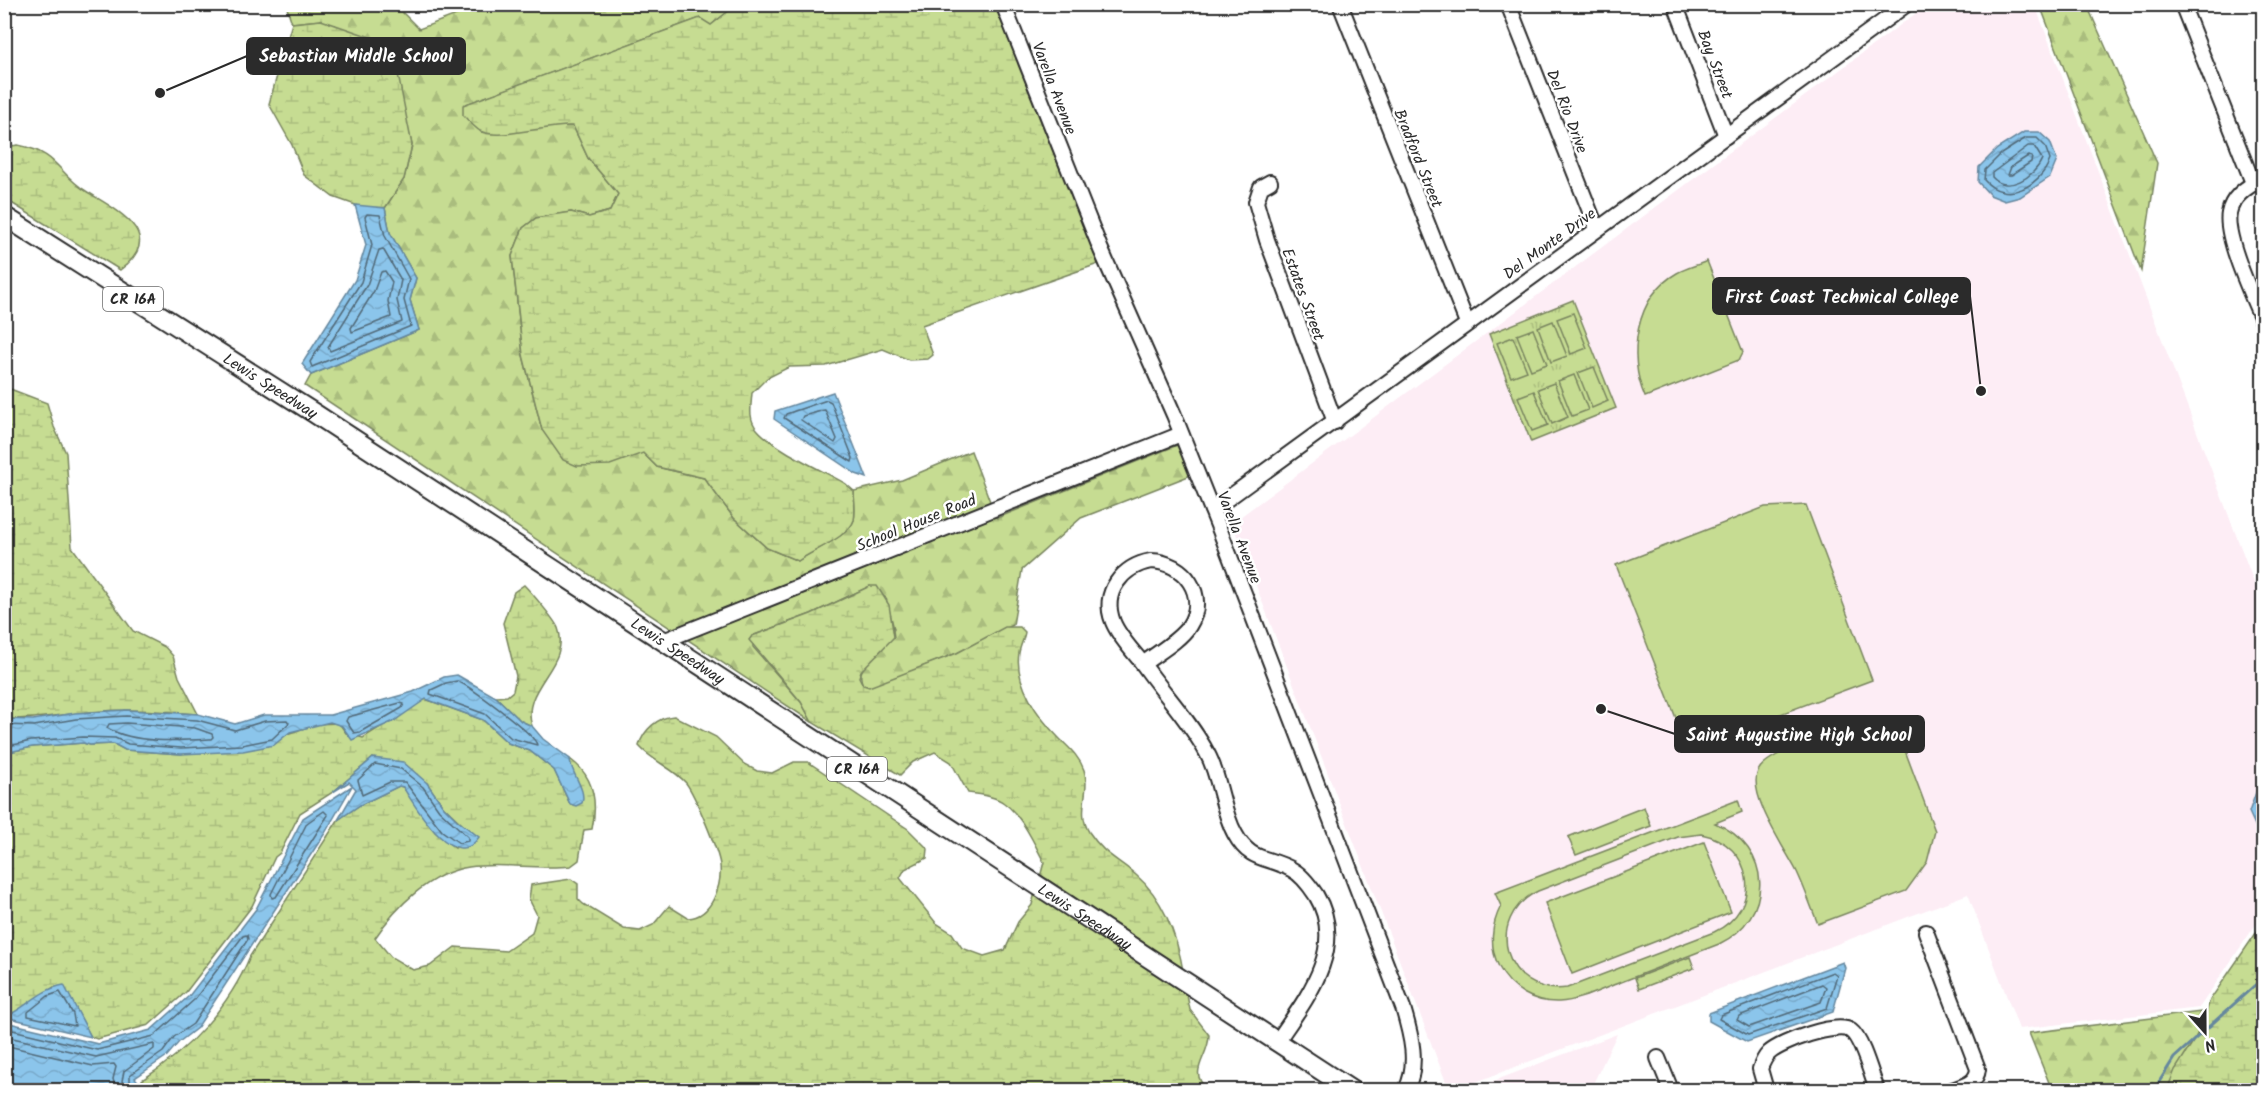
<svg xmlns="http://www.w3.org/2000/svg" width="2268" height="1095" viewBox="0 0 2268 1095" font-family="Kalam,sans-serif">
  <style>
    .built { fill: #fdedf5 }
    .forest { fill: url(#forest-firs); stroke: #78845e; stroke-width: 1.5 }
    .wetland { fill: url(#wetland-marsh); stroke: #78845e; stroke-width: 1.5 }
    .park { fill: url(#park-tufts); stroke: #78845e; stroke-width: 1.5 }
    .pitch { fill: #c6dc92; stroke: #78845e; stroke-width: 1.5; fill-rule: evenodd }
    .water { fill: url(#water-waves); stroke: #65879e; stroke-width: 1.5 }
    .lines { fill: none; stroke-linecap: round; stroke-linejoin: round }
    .shore { stroke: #516978; stroke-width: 1.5 }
    .stream { stroke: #65879e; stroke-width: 3 }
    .minor-casing { stroke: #2b2b2b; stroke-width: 18 }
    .major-casing { stroke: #2b2b2b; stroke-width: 22 }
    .minor { stroke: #fff; stroke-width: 14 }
    .major { stroke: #fff; stroke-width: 18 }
    .labels { text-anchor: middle; stroke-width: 5; stroke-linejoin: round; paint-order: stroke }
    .shield { fill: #fff; stroke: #6b6b6b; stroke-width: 1.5 }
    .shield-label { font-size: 15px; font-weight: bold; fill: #2b2b2b }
    .street-label { font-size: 16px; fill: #2b2b2b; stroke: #fff }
    .leader { fill: none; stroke: #2b2b2b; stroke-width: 2 }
    .callout-dot { fill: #2b2b2b; stroke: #fff; stroke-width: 2 }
    .callout { fill: #2b2b2b; stroke: #2b2b2b; stroke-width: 2 }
    .callout-label { font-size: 18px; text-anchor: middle; font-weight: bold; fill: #fff }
  </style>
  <defs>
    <pattern id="forest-firs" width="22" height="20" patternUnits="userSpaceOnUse" patternTransform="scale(1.5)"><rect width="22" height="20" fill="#c6dc92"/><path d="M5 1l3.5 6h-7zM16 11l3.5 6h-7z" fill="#aabd7e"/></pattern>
    <pattern id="wetland-marsh" width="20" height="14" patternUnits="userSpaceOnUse" patternTransform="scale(1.5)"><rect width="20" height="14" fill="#c6dc92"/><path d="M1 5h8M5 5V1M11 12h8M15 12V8" fill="none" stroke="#aabd7e"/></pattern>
    <pattern id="park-tufts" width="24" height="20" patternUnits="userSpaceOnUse" patternTransform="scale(1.5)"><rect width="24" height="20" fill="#c6dc92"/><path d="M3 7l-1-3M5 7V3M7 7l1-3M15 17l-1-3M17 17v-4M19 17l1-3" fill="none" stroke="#aabd7e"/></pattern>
    <pattern id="water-waves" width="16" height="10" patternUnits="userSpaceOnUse" patternTransform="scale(1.5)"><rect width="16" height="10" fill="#8bc5eb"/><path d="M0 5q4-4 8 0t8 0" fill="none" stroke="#78a9ca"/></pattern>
  </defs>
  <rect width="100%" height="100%" fill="#fff"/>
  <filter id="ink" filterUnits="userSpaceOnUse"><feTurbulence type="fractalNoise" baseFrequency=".0167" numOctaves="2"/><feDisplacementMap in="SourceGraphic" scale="12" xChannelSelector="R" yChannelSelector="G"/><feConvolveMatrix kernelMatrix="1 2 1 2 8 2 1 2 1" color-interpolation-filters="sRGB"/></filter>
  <g filter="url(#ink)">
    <g class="built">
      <path d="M 1927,5 L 2035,5 L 2263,606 L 2263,914 L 2199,1008 L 2019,1029 L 1968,894 L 1455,1090 L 1449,1090 L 1232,523 Z"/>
      <path d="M 1617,1034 L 1590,1090 L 1470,1090 Z"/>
    </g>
    <g class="forest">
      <path d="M 286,5 L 395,5 L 419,29 L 483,5 L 736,5 L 710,26 L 700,18 L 464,105 L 481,132 C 512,134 542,123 573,126 L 588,158 L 618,194 L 610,211 L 589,217 L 571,212 L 536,218 L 523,228 L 512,256 L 523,355 L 542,430 L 643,453 L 657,467 L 704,478 L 734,518 L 767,548 L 798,561 C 813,550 848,537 854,520 C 856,512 854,499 854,491 L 902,480 L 971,451 L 991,504 L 673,630 L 305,386 L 311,375 L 419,330 L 410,300 L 416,278 L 390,233 L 385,208 L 404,179 L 412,145 L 404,111 L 321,20 L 292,23 Z"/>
      <path d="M 2040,5 L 2087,5 L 2157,163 L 2141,271 Z"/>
      <path d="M 1180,444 L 1191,475 L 1081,518 L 1022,570 L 1013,625 L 957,653 L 877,685 L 869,687 L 863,685 C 854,667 874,659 884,646 C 888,641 891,634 894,629 L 886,598 L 870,586 L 811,614 L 752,636 L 753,647 L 801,702 L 812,722 L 685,638 L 995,515 L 997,518 Z"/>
      <path d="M 2201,1012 L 2206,1014 C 2197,1042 2177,1063 2167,1090 L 2052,1090 L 2029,1033 Z"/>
    </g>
    <g class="wetland">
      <path d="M 736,5 L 998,5 L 1101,263 L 922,325 L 933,355 L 928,359 L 909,360 L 883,349 L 826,366 L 789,367 L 767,378 L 752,393 C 751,406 748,419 757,429 C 774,449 822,470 846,484 L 854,491 C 854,499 856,512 854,520 C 849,537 813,550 798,561 L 767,548 L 734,518 L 704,478 L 657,467 L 643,453 L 610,465 L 577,466 L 563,460 L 542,430 L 523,355 L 512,256 L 523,228 L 536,218 L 551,215 L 571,212 L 589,217 L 610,211 L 618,194 L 588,158 L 573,126 C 549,124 498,141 480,131 C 474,127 468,120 463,115 L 463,105 L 700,18 L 711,25 Z"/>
      <path d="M 321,20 L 376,39 L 397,69 L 412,145 L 404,179 L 385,208 L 361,207 L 333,197 L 304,175 L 292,145 L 269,104 L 292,23 Z"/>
      <path d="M 18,145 C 59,153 57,173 86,191 C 114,209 169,234 120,270 L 5,199 L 5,147 Z"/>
      <path d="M 5,387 L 47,403 L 54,427 L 66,453 L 72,547 L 133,631 L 165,647 L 173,656 L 179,677 L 198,714 C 174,713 149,709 124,710 C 84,710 45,720 5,719 Z"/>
      <path d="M 524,585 C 531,592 555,620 558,628 C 572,665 519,688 532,726 L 521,721 L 496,697 L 507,696 L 513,691 L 516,676 L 503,623 L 514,592 Z"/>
      <path d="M 870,586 L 877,586 L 889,605 L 894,637 L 861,671 L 859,677 L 863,685 L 869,687 L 957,653 L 1005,627 L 1020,627 L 1025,632 C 1024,639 1020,646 1019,653 C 1014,684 1039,718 1059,738 C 1069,748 1079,756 1084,770 C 1091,791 1076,811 1089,832 C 1105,856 1117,858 1136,875 C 1165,900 1178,939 1184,976 L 1039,881 L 1044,862 C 1034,843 1022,816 1004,803 C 995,796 979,794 968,793 L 951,762 L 935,752 L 913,762 L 900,775 L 812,722 L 801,702 L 749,640 L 752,636 L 811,614 Z"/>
      <path d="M 425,699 L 483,720 L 508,743 L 530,751 L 554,770 L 570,804 L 580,786 L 571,772 L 570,759 C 594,776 598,801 592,829 L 584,830 L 579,860 L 571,866 C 537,870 502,862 469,867 C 429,873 396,907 375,938 L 391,957 L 413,970 L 430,966 L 455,947 L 506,951 L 532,933 L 537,915 L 529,899 L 531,885 L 571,879 L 578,884 L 578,899 L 583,904 L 624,929 L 640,931 L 653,925 L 669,906 L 688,918 C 712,917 722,885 720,865 C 718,850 695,795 686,783 C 673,768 652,761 639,746 C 643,730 658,717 674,716 L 716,737 L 744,764 L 757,771 L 772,773 L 794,762 L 808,762 L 908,829 L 928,849 L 927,858 L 905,869 L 900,878 L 936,923 L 952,933 L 962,948 L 984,956 L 1005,950 L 1018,922 L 1032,905 L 1035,892 L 1186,990 L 1190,1010 L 1209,1035 C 1209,1058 1186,1071 1208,1090 L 153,1090 L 142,1080 C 188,1051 230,1006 250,956 L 338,820 L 360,805 L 399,786 L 403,787 L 435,832 L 455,848 L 466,828 L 443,806 L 427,783 L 373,758 L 333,792 L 300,813 L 280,853 L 275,857 L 252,906 L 186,992 L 149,1025 L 97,1039 L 91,1037 L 69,996 L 54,987 L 23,1008 L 5,1017 L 4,753 L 32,747 L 83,743 L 90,745 L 114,744 L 125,750 L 181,754 L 287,734 L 316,724 L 339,723 L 346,733 L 363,738 Z"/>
      <path d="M 2263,923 L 2263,1090 L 2167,1090 L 2175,1070 L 2200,1031 L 2210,1000 Z"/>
    </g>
    <path class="park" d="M 1573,300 L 1616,408 L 1531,442 L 1489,334 Z"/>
    <g class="pitch">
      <path d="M 1707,261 L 1743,352 L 1739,360 L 1645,397 C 1627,356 1635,297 1677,273 C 1686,268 1698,265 1707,261 Z"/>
      <path d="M 1573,313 L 1587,348 L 1571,354 L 1557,319 Z"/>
      <path d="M 1553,321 L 1567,356 L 1551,362 L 1538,327 Z"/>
      <path d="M 1533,329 L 1547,364 L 1531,370 L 1517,335 Z"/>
      <path d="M 1513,337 L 1527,371 L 1511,377 L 1497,343 Z"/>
      <path d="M 1594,367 L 1608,401 L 1592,408 L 1578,373 Z"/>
      <path d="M 1574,375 L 1588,410 L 1572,416 L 1558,381 Z"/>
      <path d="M 1554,383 L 1568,417 L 1552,424 L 1538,389 Z"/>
      <path d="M 1534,391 L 1548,425 L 1532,431 L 1518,397 Z"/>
      <path d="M 1806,505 L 1872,680 L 1708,741 L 1676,718 L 1616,565 L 1765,507 Z"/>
      <path d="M 1894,721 L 1935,831 L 1927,862 L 1906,891 L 1818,924 C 1811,907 1805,889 1797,872 C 1786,850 1747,795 1758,771 C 1771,745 1866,727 1894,721 Z"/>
      <path d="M 1738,800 L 1742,812 L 1715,823 C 1773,847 1775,917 1719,944 C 1685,957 1650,971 1616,984 C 1598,991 1579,1001 1559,1002 C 1534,1003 1511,990 1499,967 C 1489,947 1491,925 1501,906 L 1495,893 ZM 1701,834 C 1754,844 1764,909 1714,932 L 1567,988 C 1505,997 1482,918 1538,891 L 1678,837 Z"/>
      <path d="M 1644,807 L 1651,826 L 1576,855 L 1568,837 Z"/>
      <path d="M 1704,842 L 1731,912 L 1572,974 L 1545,903 Z"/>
      <path d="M 1690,957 L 1694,968 L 1639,989 L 1635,978 Z"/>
    </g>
    <g class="water">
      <path d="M 2024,132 L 2039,132 L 2050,142 L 2057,160 L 2050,177 L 2020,197 L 2005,201 L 1990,195 L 1978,182 L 1979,167 L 1997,149 Z"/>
      <path d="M 355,205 L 385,208 L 390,233 L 416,278 L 410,300 L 419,330 L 311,375 L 302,364 L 355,280 L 366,245 Z"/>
      <path d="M 833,392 L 867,478 L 856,474 L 774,419 L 775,411 Z"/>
      <path d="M 457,675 L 496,697 L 521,721 L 532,726 L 543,739 L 570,759 C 571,774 587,790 582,803 L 576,806 L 570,804 L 554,770 L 530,751 L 508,743 L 483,720 L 426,699 L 394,721 L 352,740 L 342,726 L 330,722 L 290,732 L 274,745 L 243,751 L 181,754 L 125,750 L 114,744 L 90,745 L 83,743 L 32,747 L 5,753 L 5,719 L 33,720 L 75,713 L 126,710 L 198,714 L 235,724 L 264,715 L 330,715 L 413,692 L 444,677 Z"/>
      <path d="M 373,758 L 403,762 L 427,783 L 443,806 L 458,821 L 479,837 C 455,874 416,808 403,787 L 399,786 L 360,805 L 338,820 L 356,789 L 349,782 L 333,792 Z"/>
      <path d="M 2263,782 L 2263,843 L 2249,812 L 2258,787 Z"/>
      <path d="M 352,786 L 325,833 L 197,1028 L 179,1042 L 167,1056 L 135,1078 L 146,1090 L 5,1090 L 5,1022 L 98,1044 L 151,1030 L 189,996 L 256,909 L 303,818 Z"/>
      <path d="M 1843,962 L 1845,968 L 1833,1012 L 1747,1042 L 1709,1021 L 1709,1013 Z"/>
      <path d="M 64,985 L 91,1037 L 5,1017 C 26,1008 40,989 64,985 Z"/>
    </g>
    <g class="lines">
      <g class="shore">
        <path d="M 2026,138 L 2037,138 L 2045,146 L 2050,160 C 2040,186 2006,205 1984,180 L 1985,170 L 2001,154 Z"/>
        <path d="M 2028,146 L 2034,146 L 2042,159 C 2035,177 2007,194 1992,177 L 1992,173 Z"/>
        <path d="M 2028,156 L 2032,157 L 2031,162 L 2011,175 L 2008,175 L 2011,167 Z"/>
        <path d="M 367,214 L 380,215 L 385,236 L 409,279 L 404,300 L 411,326 L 312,367 L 310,362 L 361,282 L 372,245 L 365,217 Z"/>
        <path d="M 383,249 L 401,280 L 397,300 L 402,322 L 330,351 L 328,347 L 367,285 L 379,250 Z"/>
        <path d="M 385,271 L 392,282 L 388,301 L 391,317 L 352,332 L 351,328 L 374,291 L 381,272 Z"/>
        <path d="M 827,400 L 831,402 L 853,458 L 852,462 L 784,418 L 786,414 Z"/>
        <path d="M 825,410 L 837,439 L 835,443 L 801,420 L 803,416 Z"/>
        <path d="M 457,681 C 470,686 536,735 537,745 L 511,738 L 485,714 L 430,694 L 431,690 L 446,683 Z"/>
        <path d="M 400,703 L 404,704 L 402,708 L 360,732 L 354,733 L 346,721 L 348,717 Z"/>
        <path d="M 126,723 L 195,728 L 212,734 L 213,737 L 211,739 C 179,741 135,744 107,728 L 109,724 Z"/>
        <path d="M 4,725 L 34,726 L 76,719 L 126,716 L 197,720 L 235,730 L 265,721 L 287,720 L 289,723 L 272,739 L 242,745 L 181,748 L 128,744 L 115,738 L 83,737 L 31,741 L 4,747"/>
        <path d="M 375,764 L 401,769 L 423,787 L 439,810 L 468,837 L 468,841 L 459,843 L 442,831 L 405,782 L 390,782 L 362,795 L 358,780 Z"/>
        <path d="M 324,811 L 328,815 L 276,897 L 272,898 L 271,894 L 307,823 Z"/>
        <path d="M 1833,972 L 1837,975 L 1827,1008 L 1748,1035 L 1719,1019 L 1721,1015 Z"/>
        <path d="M 1822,984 L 1826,987 L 1821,1002 L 1749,1027 L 1737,1020 L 1739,1016 Z"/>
        <path d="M 60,992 L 73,1014 L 75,1026 L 28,1016 L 28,1012 L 48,996 Z"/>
        <path d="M 4,1028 L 97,1050 L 154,1036 L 194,1000 L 243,936 L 247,935 L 248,939 L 193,1024 L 174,1037 L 163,1052 L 130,1075 L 130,1082 L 138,1090"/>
        <path d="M 4,1036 L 96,1057 L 154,1044 L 154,1049 L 124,1071 L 122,1081 L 127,1090"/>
        <path d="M 4,1045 L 93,1066 L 114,1064 L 116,1067 L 113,1079 L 116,1090"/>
      </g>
      <path class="stream" d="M 2154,1090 L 2174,1058 L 2264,977"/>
      <defs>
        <g id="minor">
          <path d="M 1003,4 L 1101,250 L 1174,415 L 1219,528 L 1403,1008 C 1411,1035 1419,1064 1406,1090"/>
          <path d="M 1340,4 L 1467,323"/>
          <path d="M 1508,4 L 1597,229"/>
          <path d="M 1675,4 L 1726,136"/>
          <path d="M 2182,4 L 2253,183"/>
          <path d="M 2264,178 C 2249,185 2232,196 2229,213 C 2224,237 2254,300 2264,324"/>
          <path d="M 1270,182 L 1261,187 L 1256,202 L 1267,240 L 1335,422"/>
          <path d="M 1212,510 L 1907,4"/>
          <path d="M 1151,561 C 1184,562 1209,595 1189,626 C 1179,641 1157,653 1143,664 C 1133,651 1119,637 1113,622 C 1101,592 1123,566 1151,561 Z"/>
          <path d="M 663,641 L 1181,434"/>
          <path d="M 1143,664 C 1163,693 1190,721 1207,753 C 1221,778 1221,809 1235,834 C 1250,862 1267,856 1291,869 C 1301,874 1310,886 1316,895 C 1348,948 1306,999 1276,1043"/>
          <path d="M 1926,932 L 1978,1069 C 1977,1083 1964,1086 1952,1090"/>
          <path d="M 1658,1058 L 1671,1090"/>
          <path d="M 1766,1090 L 1760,1069 C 1762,1063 1764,1058 1769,1053 C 1781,1042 1837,1021 1851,1031 C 1862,1039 1872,1077 1877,1090"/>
        </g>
        <g id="major">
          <path id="s1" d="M 4,216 L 314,413 L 1351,1090"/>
        </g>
      </defs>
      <use href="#minor" class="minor-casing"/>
      <use href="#major" class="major-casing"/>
      <use href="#minor" class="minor"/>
      <use href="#major" class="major"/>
    </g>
  </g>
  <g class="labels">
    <g class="shield">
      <rect x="103" y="287" width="60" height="24" rx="4.5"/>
      <rect x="827" y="757" width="60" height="24" rx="4.5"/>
    </g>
    <g class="shield-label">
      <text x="133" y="304">CR 16A</text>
      <text x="857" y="774">CR 16A</text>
    </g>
    <g class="street-label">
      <text transform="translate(1716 64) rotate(69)" y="6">Bay Street</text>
      <text transform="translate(1055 88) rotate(69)" y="6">Varella Avenue</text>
      <text transform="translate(1568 111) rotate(69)" y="6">Del Rio Drive</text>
      <text transform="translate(1419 158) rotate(68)" y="6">Bradford Street</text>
      <text transform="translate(1549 243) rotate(-36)" y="6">Del Monte Drive</text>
      <text transform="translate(1304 294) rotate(70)" y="6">Estates Street</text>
      <text dy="6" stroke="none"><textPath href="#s1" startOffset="316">Lewis Speedway</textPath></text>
      <text transform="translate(916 522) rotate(-22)" y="6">School House Road</text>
      <text transform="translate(1240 537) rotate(69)" y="6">Varella Avenue</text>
      <text dy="6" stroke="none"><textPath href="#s1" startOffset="802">Lewis Speedway</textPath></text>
      <text dy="6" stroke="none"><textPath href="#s1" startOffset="1288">Lewis Speedway</textPath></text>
    </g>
  </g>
  <path class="leader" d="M160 93L247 56M1981 391L1970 296M1601 709L1675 734"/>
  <g class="callout-dot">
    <circle cx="160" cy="93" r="6"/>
    <circle cx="1981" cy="391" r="6"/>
    <circle cx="1601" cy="709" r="6"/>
  </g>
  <g class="callout">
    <rect x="247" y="38" width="218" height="36" rx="6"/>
    <rect x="1713" y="278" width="257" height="36" rx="6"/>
    <rect x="1675" y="716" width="249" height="36" rx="6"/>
  </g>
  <g class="callout-label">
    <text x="356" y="62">Sebastian Middle School</text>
    <text x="1842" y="303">First Coast Technical College</text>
    <text x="1799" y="741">Saint Augustine High School</text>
  </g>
  <rect width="2268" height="1095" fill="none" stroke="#fff" stroke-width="24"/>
  <rect x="12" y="12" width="2244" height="1071" fill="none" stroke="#2b2b2b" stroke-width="2" filter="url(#ink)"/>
  <g transform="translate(2205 1032) rotate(159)" stroke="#ffffff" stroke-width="4.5" paint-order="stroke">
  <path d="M0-4.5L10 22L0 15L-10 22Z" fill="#2b2b2b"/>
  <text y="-9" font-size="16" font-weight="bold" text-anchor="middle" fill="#2b2b2b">N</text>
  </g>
</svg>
